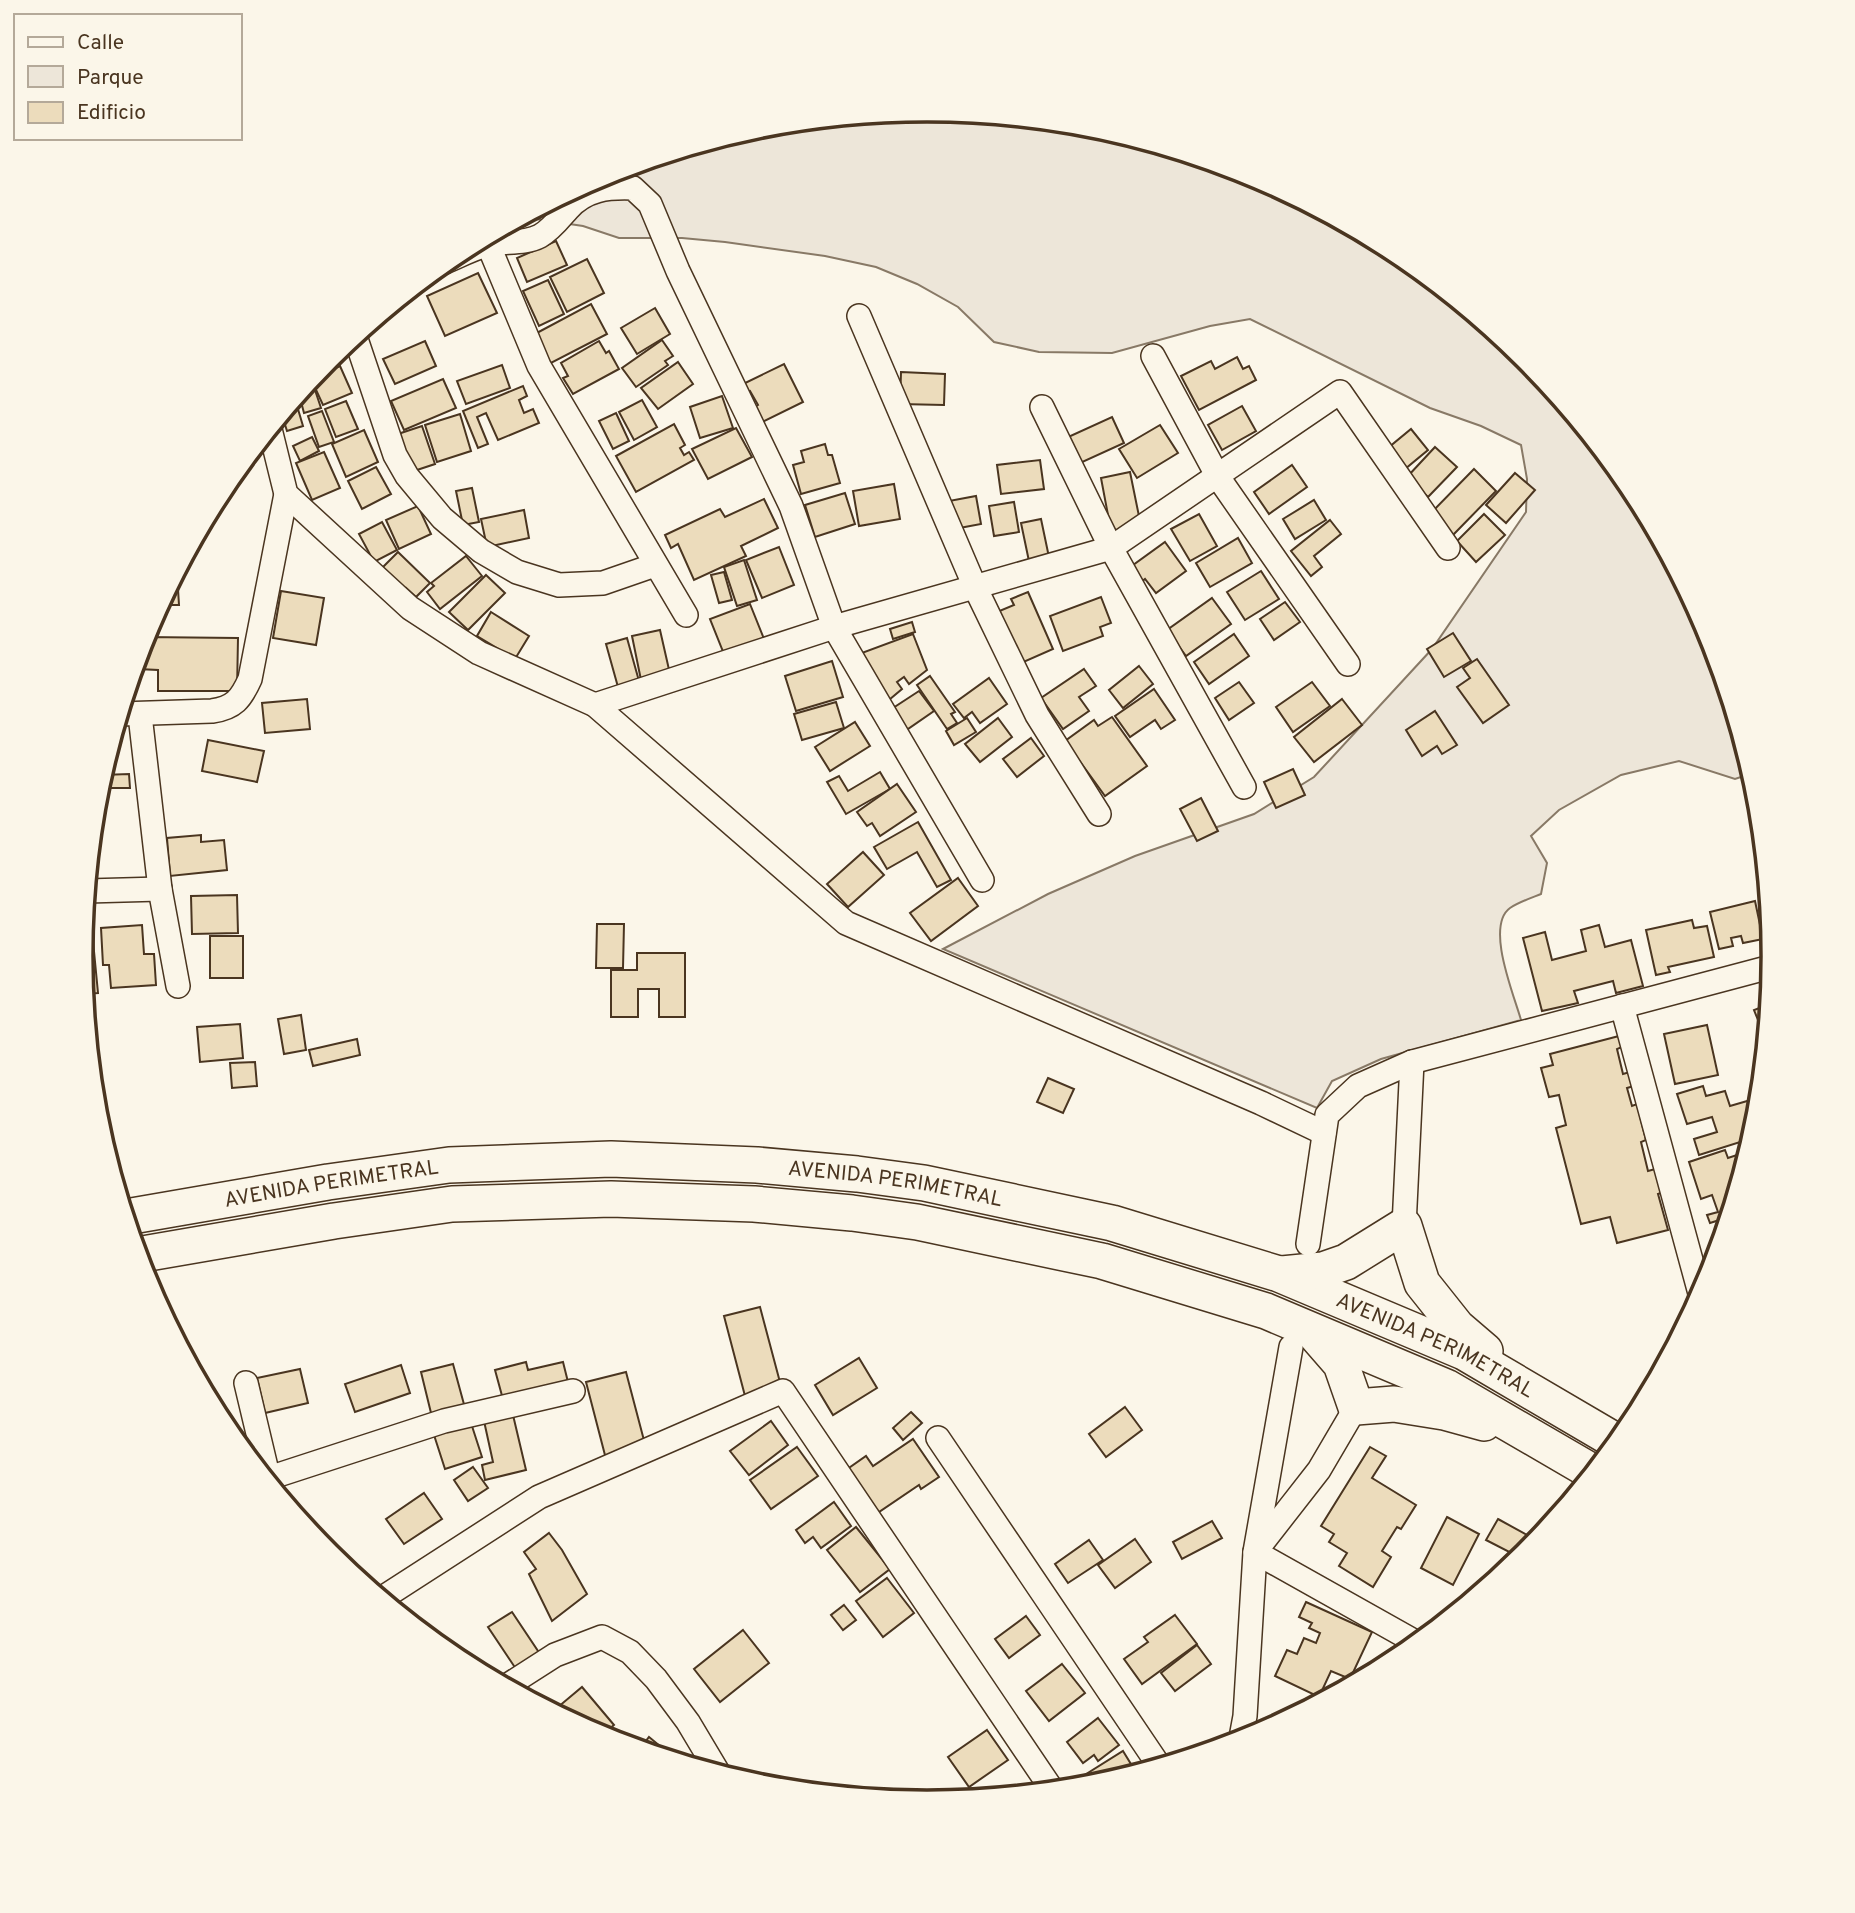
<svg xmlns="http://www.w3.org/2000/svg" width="1855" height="1913" viewBox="0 0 1855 1913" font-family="Overpass,sans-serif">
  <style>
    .green { fill: #ede6d9; stroke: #887966; stroke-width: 2 }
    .building { fill: #ecdcbc; stroke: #4a3520; stroke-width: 2 }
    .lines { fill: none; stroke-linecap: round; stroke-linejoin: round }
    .minor-casing { stroke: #4a3520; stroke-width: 26 }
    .primary-casing { stroke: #4a3520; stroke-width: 38 }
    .minor { stroke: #fbf6e9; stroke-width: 23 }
    .primary { stroke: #fbf6e9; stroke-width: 35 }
    .labels { text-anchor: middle; stroke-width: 5; stroke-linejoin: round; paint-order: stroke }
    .street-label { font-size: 21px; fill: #4a3520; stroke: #fbf6e9 }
    .rim { fill: none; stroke: #4a3520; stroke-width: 3.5 }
  </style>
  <rect width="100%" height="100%" fill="#fbf6e9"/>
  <path class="green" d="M 928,110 L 1093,126 L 1252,174 L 1398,252 L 1527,358 L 1632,486 L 1710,633 L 1753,773 L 1735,779 L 1679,761 L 1621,775 L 1559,810 L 1531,836 L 1547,863 L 1541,894 C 1531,898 1519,902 1510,908 C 1485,926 1514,995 1521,1020 L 1381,1059 L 1332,1081 L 1317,1108 L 943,949 L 1048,894 L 1135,856 L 1254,814 L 1314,777 L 1432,649 L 1526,512 L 1527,479 L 1521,445 L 1481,426 L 1430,408 L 1250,319 L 1210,326 L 1112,353 L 1039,352 L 994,342 L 958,307 L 917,284 L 876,267 L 825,256 L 725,242 L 682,238 L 619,238 L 583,226 L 522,217 L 604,174 L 763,126 Z"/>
  <g class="building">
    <path d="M 556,241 L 567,265 L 527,282 L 517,258 Z"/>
    <path d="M 587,259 L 604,293 L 567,312 L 550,277 Z"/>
    <path d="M 478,273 L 497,313 L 445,336 L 427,296 Z"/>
    <path d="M 548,280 L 564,314 L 539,326 L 523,291 Z"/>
    <path d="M 591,304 L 607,334 L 549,364 L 533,335 Z"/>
    <path d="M 655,308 L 670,334 L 637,354 L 621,328 Z"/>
    <path d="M 662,340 L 673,356 L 665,361 L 668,365 L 636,387 L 622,368 Z"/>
    <path d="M 425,341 L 436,366 L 395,384 L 383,359 Z"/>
    <path d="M 599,341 L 606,353 L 609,351 L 619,369 L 573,394 L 563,378 L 568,376 L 561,363 Z"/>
    <path d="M 1237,357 L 1243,369 L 1249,366 L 1256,380 L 1199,410 L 1181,376 L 1211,361 L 1215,369 Z"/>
    <path d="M 678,362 L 693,384 L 658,409 L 641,388 Z"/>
    <path d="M 784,364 L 803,402 L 760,423 L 753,408 L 758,405 L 750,391 L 745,393 L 741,385 Z"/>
    <path d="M 502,365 L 510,388 L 466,404 L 457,381 Z"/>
    <path d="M 340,366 L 352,393 L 323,405 L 311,379 Z"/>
    <path d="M 901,372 L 945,374 L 944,405 L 900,404 Z"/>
    <path d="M 443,379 L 456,408 L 404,430 L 391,401 Z"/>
    <path d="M 309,381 L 312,381 L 321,408 L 304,413 L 299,394 Z"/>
    <path d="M 523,386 L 527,396 L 519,400 L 524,413 L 533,409 L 539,423 L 498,440 L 486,413 L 477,417 L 488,444 L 478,448 L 463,411 Z"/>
    <path d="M 722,396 L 733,428 L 700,438 L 690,407 Z"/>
    <path d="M 295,399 L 303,426 L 287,431 L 282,415 Z"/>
    <path d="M 642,400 L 657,427 L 634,440 L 619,412 Z"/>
    <path d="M 346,401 L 358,429 L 336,437 L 325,409 Z"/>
    <path d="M 1242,406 L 1256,431 L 1222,450 L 1208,425 Z"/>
    <path d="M 322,411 L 334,442 L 319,447 L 308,416 Z"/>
    <path d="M 616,413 L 629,441 L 613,449 L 599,421 Z"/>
    <path d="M 460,414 L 471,451 L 437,462 L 425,425 Z"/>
    <path d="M 1112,417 L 1124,443 L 1078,464 L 1066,438 Z"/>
    <path d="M 674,424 L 685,445 L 680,448 L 684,455 L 689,452 L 694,460 L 636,492 L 616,456 Z"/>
    <path d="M 1160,425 L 1178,453 L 1137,478 L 1119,449 Z"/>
    <path d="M 422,426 L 435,464 L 411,472 L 398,434 Z"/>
    <path d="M 736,428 L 752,457 L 708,479 L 692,449 Z"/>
    <path d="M 1411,429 L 1428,450 L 1405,469 L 1388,448 Z"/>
    <path d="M 364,430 L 378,462 L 346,477 L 332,444 Z"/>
    <path d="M 312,437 L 319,451 L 300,461 L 293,446 Z"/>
    <path d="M 825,444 L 828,455 L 832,455 L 840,483 L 801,494 L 793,465 L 804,462 L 801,451 Z"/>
    <path d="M 1435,447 L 1457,467 L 1428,497 L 1407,477 Z"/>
    <path d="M 324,452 L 340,488 L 312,500 L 296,463 Z"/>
    <path d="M 1040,460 L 1044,489 L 1001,494 L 997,465 Z"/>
    <path d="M 1292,465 L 1307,487 L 1269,514 L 1254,492 Z"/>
    <path d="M 376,467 L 391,494 L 362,509 L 348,481 Z"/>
    <path d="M 1474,469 L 1496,491 L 1452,536 L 1429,515 Z"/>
    <path d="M 1130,472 L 1141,526 L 1111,531 L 1101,478 Z"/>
    <path d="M 1515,473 L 1535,490 L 1506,523 L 1486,505 Z"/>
    <path d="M 894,484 L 900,519 L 859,526 L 853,491 Z"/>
    <path d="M 472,488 L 479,522 L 463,525 L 456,491 Z"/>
    <path d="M 845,493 L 855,524 L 815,537 L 805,505 Z"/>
    <path d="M 976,496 L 981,524 L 954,529 L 949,501 Z"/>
    <path d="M 764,499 L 778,528 L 741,546 L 746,556 L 694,580 L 678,544 L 671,548 L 665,535 L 720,509 L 725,517 Z"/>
    <path d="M 1314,500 L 1326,520 L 1295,539 L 1283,519 Z"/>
    <path d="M 1014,502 L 1019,532 L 994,536 L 989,506 Z"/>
    <path d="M 418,506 L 431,534 L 399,549 L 386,520 Z"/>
    <path d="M 524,510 L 529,538 L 487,547 L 481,519 Z"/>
    <path d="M 1199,514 L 1217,546 L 1190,561 L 1171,529 Z"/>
    <path d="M 1484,514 L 1505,535 L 1476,562 L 1457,541 Z"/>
    <path d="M 1041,519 L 1050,562 L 1030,566 L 1021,523 Z"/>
    <path d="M 1330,520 L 1341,534 L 1314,556 L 1322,567 L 1311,576 L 1291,551 Z"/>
    <path d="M 382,522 L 397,550 L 374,562 L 359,534 Z"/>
    <path d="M 1238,538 L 1252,563 L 1210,587 L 1196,563 Z"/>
    <path d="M 1165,542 L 1186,571 L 1156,593 L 1145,579 L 1140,583 L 1129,568 Z"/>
    <path d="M 779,547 L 794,585 L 762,598 L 746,560 Z"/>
    <path d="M 398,552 L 430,583 L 416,597 L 406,588 L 403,591 L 380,570 Z"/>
    <path d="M 466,556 L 482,576 L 440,609 L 427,592 L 434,586 L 431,583 Z"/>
    <path d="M 744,560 L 757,600 L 737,606 L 724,567 Z"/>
    <path d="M 1261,571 L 1279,599 L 1245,620 L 1227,592 Z"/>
    <path d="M 724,572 L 732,600 L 719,603 L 711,575 Z"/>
    <path d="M 177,573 L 179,605 L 159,605 Z"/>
    <path d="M 486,575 L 505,593 L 468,630 L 449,612 Z"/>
    <path d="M 281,591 L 324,598 L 316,645 L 273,638 Z"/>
    <path d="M 1028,592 L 1053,649 L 1019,664 L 997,612 L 1014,605 L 1011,599 Z"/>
    <path d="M 1101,597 L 1111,623 L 1100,627 L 1103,636 L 1063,651 L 1050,616 Z"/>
    <path d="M 1212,598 L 1231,624 L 1186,656 L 1167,630 Z"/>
    <path d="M 1285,602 L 1300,622 L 1274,640 L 1260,619 Z"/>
    <path d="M 750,604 L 764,639 L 724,654 L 710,619 Z"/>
    <path d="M 491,612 L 529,636 L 515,659 L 477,636 Z"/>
    <path d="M 912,622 L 915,632 L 893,639 L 890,629 Z"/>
    <path d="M 660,630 L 670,674 L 641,680 L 632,636 Z"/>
    <path d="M 1453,633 L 1471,661 L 1444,677 L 1427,649 Z"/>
    <path d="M 913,634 L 927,670 L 909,684 L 904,677 L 897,682 L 902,689 L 883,705 L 859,654 Z"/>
    <path d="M 1234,634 L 1249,656 L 1209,684 L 1194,662 Z"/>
    <path d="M 144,637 L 238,638 L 237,691 L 158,691 L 158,670 L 138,669 L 138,656 Z"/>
    <path d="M 627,638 L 639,681 L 618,687 L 606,644 Z"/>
    <path d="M 1477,659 L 1509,705 L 1483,723 L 1457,687 L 1470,678 L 1463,668 Z"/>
    <path d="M 832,661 L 843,697 L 796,711 L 785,676 Z"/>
    <path d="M 1139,666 L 1153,684 L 1123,708 L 1109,690 Z"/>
    <path d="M 1084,669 L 1096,686 L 1079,697 L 1089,711 L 1063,729 L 1041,698 Z"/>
    <path d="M 930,676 L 955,712 L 951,714 L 957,723 L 947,729 L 917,685 Z"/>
    <path d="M 989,678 L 1007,704 L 980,723 L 972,712 L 964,718 L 953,704 Z"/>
    <path d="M 1239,682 L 1254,703 L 1229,720 L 1215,698 Z"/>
    <path d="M 1312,682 L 1330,706 L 1293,732 L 1276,707 Z"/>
    <path d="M 1154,689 L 1175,720 L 1161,729 L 1155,720 L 1130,737 L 1115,716 Z"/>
    <path d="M 919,691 L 934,711 L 905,731 L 890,710 Z"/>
    <path d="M 307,699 L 310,729 L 265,733 L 262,703 Z"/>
    <path d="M 1342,699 L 1362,725 L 1314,762 L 1294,737 Z"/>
    <path d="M 836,702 L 844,728 L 802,740 L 794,714 Z"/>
    <path d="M 1435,711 L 1457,745 L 1442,754 L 1437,746 L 1422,756 L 1406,730 Z"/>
    <path d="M 1112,717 L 1147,766 L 1105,796 L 1065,741 L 1094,720 L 1098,726 Z"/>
    <path d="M 967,718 L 976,732 L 954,745 L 946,731 Z"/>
    <path d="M 998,718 L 1012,737 L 980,762 L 965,744 Z"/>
    <path d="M 855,722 L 870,746 L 830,771 L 815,747 Z"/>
    <path d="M 1031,738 L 1044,756 L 1017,777 L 1003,759 Z"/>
    <path d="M 208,740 L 264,751 L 257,782 L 202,771 Z"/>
    <path d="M 1293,769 L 1305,795 L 1276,808 L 1264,782 Z"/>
    <path d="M 880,772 L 890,789 L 846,814 L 827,782 L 839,776 L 848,791 Z"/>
    <path d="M 129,774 L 130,788 L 101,788 L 102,775 Z"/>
    <path d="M 897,784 L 916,812 L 880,836 L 872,823 L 867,826 L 857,812 Z"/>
    <path d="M 1201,798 L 1218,831 L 1197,841 L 1180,809 Z"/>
    <path d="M 918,822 L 951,880 L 937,887 L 917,852 L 887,869 L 874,847 Z"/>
    <path d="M 201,835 L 201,842 L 224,840 L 227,870 L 170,876 L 167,838 Z"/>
    <path d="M 863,852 L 884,875 L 848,907 L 827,884 Z"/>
    <path d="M 958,878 L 978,906 L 931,941 L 910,913 Z"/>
    <path d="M 237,895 L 238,933 L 192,934 L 191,896 Z"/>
    <path d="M 1755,901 L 1763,939 L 1743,943 L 1741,936 L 1731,938 L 1733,946 L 1719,949 L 1710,912 Z"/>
    <path d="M 91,920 L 98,993 L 84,994 L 81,956 L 84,921 Z"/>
    <path d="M 1692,920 L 1694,928 L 1707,926 L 1714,957 L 1668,967 L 1670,972 L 1656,975 L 1646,930 Z"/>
    <path d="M 597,924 L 624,924 L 623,968 L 596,968 Z"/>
    <path d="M 142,925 L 144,954 L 154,954 L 156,985 L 111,988 L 109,965 L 103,965 L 101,928 Z"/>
    <path d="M 1599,925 L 1605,947 L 1631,940 L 1643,986 L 1616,993 L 1613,981 L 1574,991 L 1578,1003 L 1542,1011 L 1523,938 L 1545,932 L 1552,960 L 1586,951 L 1581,930 Z"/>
    <rect x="210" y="936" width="33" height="42"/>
    <path d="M 637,953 L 685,953 L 685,1017 L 659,1017 L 659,989 L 638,989 L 638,1017 L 611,1017 L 611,970 L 637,970 Z"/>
    <path d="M 1770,1004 L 1766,1040 L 1754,1010 Z"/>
    <path d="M 301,1015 L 306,1050 L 284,1054 L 278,1019 Z"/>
    <path d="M 240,1024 L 243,1058 L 200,1062 L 197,1027 Z"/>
    <path d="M 1707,1025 L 1718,1075 L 1675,1084 L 1664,1034 Z"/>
    <path d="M 1619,1036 L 1622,1047 L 1617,1049 L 1623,1074 L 1630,1072 L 1634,1086 L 1627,1088 L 1632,1106 L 1637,1104 L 1646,1140 L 1641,1142 L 1648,1171 L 1659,1168 L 1661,1193 L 1658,1194 L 1668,1230 L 1617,1243 L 1610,1217 L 1581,1224 L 1556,1128 L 1566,1125 L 1559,1095 L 1549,1097 L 1541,1068 L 1553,1065 L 1550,1054 Z"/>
    <path d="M 357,1039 L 360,1055 L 313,1066 L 309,1050 Z"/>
    <path d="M 255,1062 L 257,1086 L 232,1088 L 230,1063 Z"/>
    <path d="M 1048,1078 L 1074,1089 L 1063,1113 L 1037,1102 Z"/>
    <path d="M 1703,1086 L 1706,1096 L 1725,1091 L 1730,1106 L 1754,1099 L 1759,1115 L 1753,1138 L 1699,1155 L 1694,1139 L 1717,1132 L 1712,1117 L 1687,1124 L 1677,1094 Z"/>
    <path d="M 1725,1150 L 1728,1158 L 1743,1153 L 1746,1161 L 1732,1209 L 1727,1211 L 1729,1217 L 1710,1223 L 1707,1215 L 1718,1212 L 1712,1195 L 1701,1199 L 1689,1162 Z"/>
    <path d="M 760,1307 L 781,1386 L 745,1396 L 724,1316 Z"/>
    <path d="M 859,1358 L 877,1388 L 833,1415 L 815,1385 Z"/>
    <path d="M 526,1362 L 528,1370 L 563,1362 L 569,1386 L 504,1403 L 495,1370 Z"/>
    <path d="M 453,1364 L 465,1408 L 432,1417 L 421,1372 Z"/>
    <path d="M 401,1365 L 410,1393 L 355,1412 L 345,1384 Z"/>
    <path d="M 300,1369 L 308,1403 L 265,1413 L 257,1378 Z"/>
    <path d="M 626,1372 L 646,1448 L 606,1459 L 586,1382 Z"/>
    <path d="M 209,1400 L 222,1403 L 219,1419 Z"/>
    <path d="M 1125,1407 L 1142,1430 L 1106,1457 L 1089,1434 Z"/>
    <path d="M 911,1412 L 922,1423 L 903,1440 L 893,1428 Z"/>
    <path d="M 513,1415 L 526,1470 L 485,1480 L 482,1465 L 493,1462 L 484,1421 Z"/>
    <path d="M 771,1421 L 788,1445 L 749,1475 L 730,1451 Z"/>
    <path d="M 471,1423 L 482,1457 L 445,1469 L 434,1435 Z"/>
    <path d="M 913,1439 L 939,1477 L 921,1489 L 919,1485 L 876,1514 L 846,1470 L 866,1456 L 873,1466 Z"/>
    <path d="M 797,1447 L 818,1476 L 771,1509 L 750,1480 Z"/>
    <path d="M 1370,1447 L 1386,1456 L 1372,1478 L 1416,1505 L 1401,1529 L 1397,1527 L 1382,1551 L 1391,1557 L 1373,1587 L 1339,1566 L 1347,1553 L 1329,1542 L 1334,1534 L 1321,1526 Z"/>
    <path d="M 473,1467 L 488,1488 L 468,1501 L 454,1480 Z"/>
    <path d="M 424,1493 L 442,1519 L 404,1544 L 386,1519 Z"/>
    <path d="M 834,1502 L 851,1526 L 821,1548 L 813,1537 L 805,1543 L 796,1530 Z"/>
    <path d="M 1447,1517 L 1479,1534 L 1453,1585 L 1421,1568 Z"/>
    <path d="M 1498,1519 L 1538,1541 L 1531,1550 L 1523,1546 L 1517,1556 L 1486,1540 Z"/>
    <path d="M 1212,1521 L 1222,1538 L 1182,1559 L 1173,1542 Z"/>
    <path d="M 856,1527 L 890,1569 L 860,1592 L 827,1550 Z"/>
    <path d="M 549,1533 L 562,1550 L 587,1594 L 552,1621 L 529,1574 L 536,1569 L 524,1552 Z"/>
    <path d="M 1135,1539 L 1151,1562 L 1115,1588 L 1098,1565 Z"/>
    <path d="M 1089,1540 L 1103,1560 L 1068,1583 L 1055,1564 Z"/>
    <path d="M 887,1578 L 914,1613 L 883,1637 L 856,1601 Z"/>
    <path d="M 1306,1602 L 1372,1632 L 1350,1679 L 1331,1671 L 1319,1697 L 1275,1676 L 1287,1650 L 1297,1654 L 1304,1638 L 1316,1643 L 1320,1633 L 1309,1628 L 1312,1623 L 1299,1617 Z"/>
    <path d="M 844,1605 L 856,1620 L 843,1630 L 831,1615 Z"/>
    <path d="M 512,1612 L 540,1654 L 516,1669 L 488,1627 Z"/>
    <path d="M 1175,1615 L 1197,1644 L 1142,1684 L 1124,1659 L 1148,1642 L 1144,1637 Z"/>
    <path d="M 1026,1616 L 1040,1635 L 1009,1658 L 995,1639 Z"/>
    <path d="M 743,1630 L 769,1663 L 720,1702 L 694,1669 Z"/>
    <path d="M 1197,1645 L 1211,1664 L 1175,1691 L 1161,1673 Z"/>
    <path d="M 1062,1664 L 1085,1693 L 1049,1721 L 1026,1691 Z"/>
    <path d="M 582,1687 L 614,1725 L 600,1737 L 570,1721 L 558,1707 Z"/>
    <path d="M 1098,1718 L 1119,1745 L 1098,1761 L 1094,1755 L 1083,1763 L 1067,1742 Z"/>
    <path d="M 987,1730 L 1008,1760 L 969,1787 L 948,1757 Z"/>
    <path d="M 649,1737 L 677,1760 L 676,1761 L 639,1750 Z"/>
    <path d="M 1123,1751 L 1137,1774 L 1090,1787 L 1083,1776 Z"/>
  </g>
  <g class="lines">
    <defs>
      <g id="minor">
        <path d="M 488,244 L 539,366 L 686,615"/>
        <path d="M 445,262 C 459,256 472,249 486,245 C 504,240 523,245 540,236 C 551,230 560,218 568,209 C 586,189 608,187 633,188 L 650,204 L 678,271 L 791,506 L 834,627 L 982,880"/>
        <path d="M 859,316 L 975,587 L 1037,715 L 1099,814"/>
        <path d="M 355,336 L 395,455 L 407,476 L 442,518 L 481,551 L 517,572 L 559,585 L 603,583 L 655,565"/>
        <path d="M 1153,356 L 1218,477 L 1348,664"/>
        <path d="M 1042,407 L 1111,548 L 1244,787"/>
        <path d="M 270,429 L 286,494 L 410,608 L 479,653 L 595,705 L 846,923 L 1261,1103 L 1324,1133"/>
        <path d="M 595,705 L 834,627 L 1111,548 L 1340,392 L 1448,548"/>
        <path d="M 120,714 L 212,711 C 234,708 241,699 250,679 L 286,494"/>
        <path d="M 140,715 L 160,889 L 178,986"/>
        <path d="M 87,891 L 160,889"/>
        <path d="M 1622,1006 L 1701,1297"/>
        <path d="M 1404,1226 L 1412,1062"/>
        <path d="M 1308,1244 L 1327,1115 L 1358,1086 L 1412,1062 L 1774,966"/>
        <path d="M 246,1383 L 270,1484"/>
        <path d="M 1356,1407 L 1319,1470 L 1255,1552 L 1419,1644"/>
        <path d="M 938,1438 L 1160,1767"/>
        <path d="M 269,1478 L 444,1421 L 573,1391"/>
        <path d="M 381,1599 L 539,1497 L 783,1391 L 1053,1791"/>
        <path d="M 505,1687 L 555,1655 L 602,1637 L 630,1652 L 656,1679 L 688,1722 L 719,1774"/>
        <path d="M 1240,1743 L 1245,1716 L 1255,1552 L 1291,1347"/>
      </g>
      <g id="primary">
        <path id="s1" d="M 126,1217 L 328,1182 L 449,1165 L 611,1159 L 757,1165 L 857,1174 L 924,1183 L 1112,1223 L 1279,1274 L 1464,1352 L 1619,1443"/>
        <path d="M 137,1255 L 334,1221 L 452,1204 L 611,1199 L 754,1204 L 852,1213 L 917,1222 L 1102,1261 L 1266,1311 L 1446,1387 L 1594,1473"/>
        <path d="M 1282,1274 L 1323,1270 L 1346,1262 L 1404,1226 L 1422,1283 L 1457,1327 L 1485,1351"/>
        <path d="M 1314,1333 L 1341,1364 L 1356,1407 L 1394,1404 L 1444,1412 L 1484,1423"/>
      </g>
    </defs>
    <use href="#minor" class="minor-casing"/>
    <use href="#primary" class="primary-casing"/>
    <use href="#minor" class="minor"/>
    <use href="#primary" class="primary"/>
  </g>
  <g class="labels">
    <g class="street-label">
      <text dy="7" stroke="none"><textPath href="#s1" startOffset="208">AVENIDA PERIMETRAL</textPath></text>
      <text dy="7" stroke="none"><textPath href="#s1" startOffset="775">AVENIDA PERIMETRAL</textPath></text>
      <text dy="7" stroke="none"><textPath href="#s1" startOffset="1342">AVENIDA PERIMETRAL</textPath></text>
    </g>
  </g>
  <path d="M0 0H1855V1913H0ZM93 956a834 834 0 1 1 1668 0a834 834 0 1 1-1668 0Z" fill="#fbf6e9" fill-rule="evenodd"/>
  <path class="rim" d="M93 956a834 834 0 1 1 1668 0a834 834 0 1 1-1668 0Z"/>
  <rect x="14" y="14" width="228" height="126" fill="#fbf6e9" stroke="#b4a999" stroke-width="2"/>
  <rect x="28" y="37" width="35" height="10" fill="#fbf6e9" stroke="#b4a999" stroke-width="2"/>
  <text x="77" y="49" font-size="21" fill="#4a3520">Calle</text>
  <rect x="28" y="66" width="35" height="21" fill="#ede6d9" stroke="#b4a999" stroke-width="2"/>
  <text x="77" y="84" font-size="21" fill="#4a3520">Parque</text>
  <rect x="28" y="102" width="35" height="21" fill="#ecdcbc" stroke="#b4a999" stroke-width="2"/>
  <text x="77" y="119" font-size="21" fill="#4a3520">Edificio</text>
</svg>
